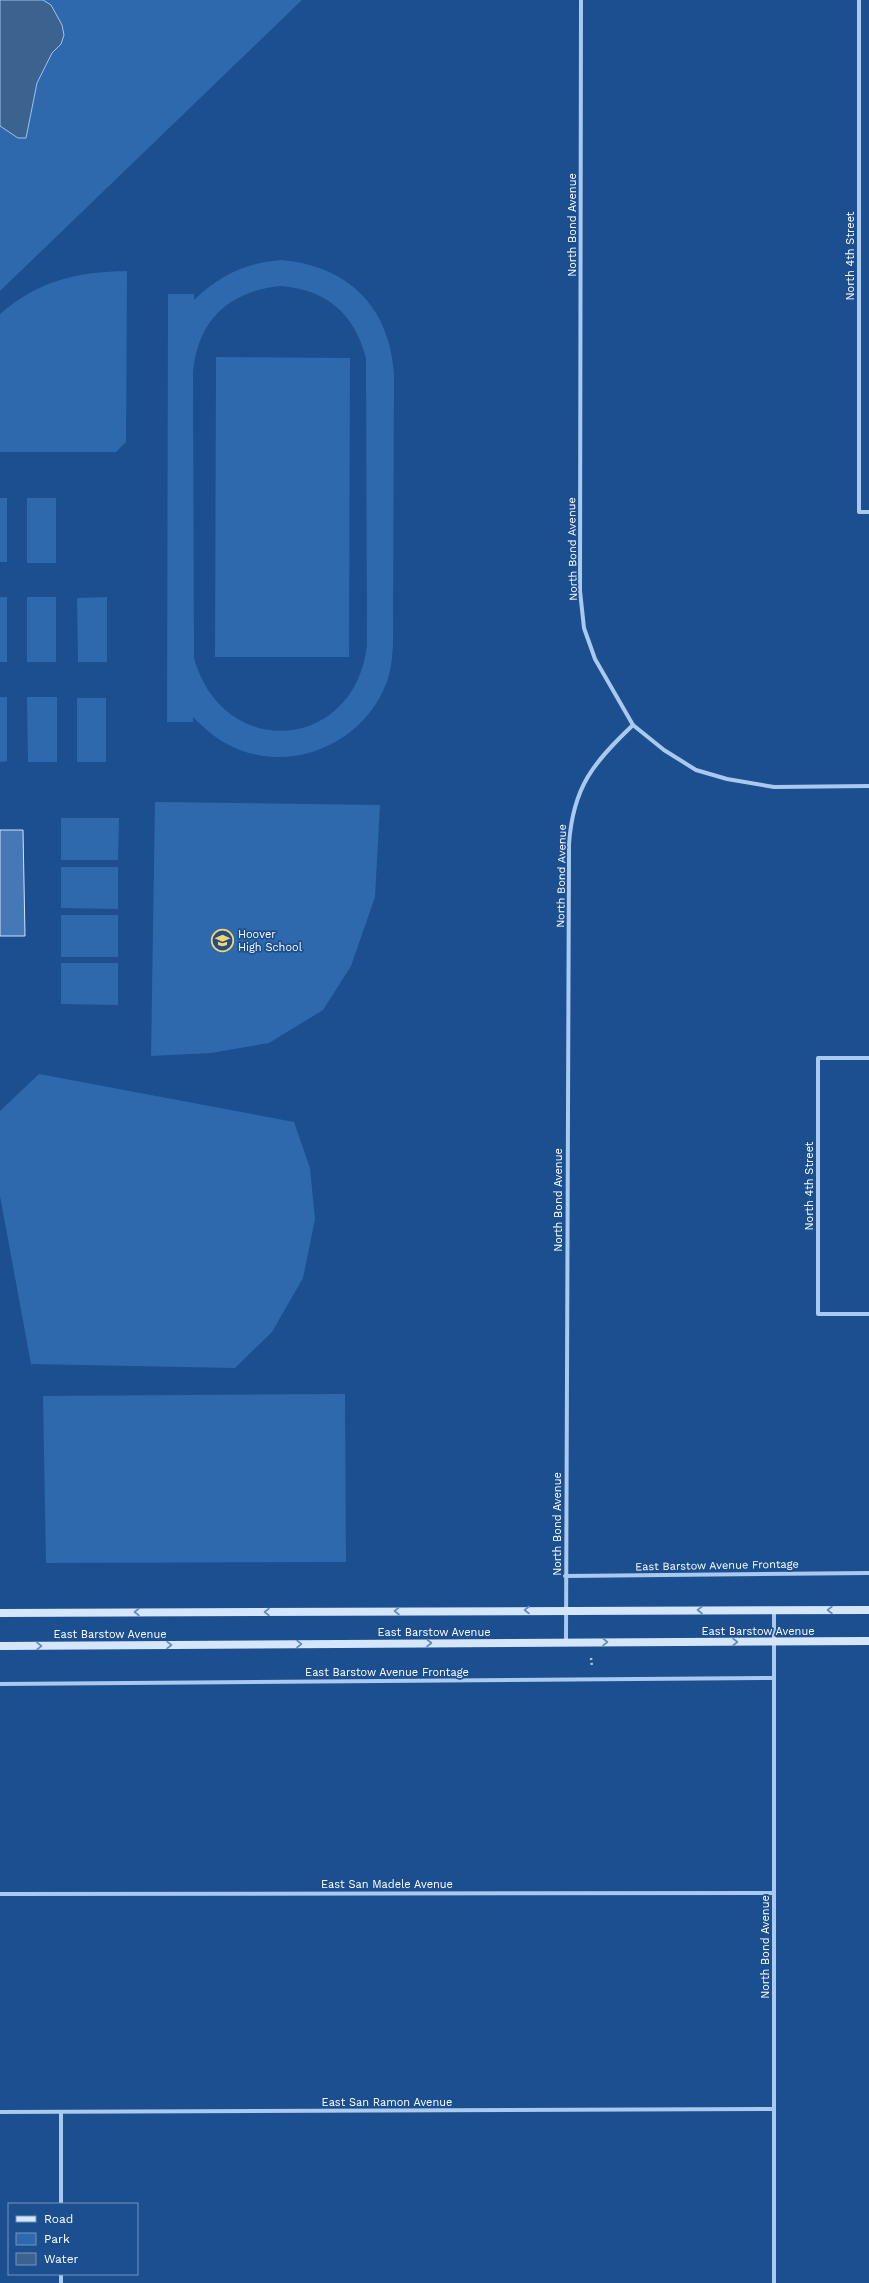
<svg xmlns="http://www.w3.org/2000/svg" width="869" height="2283" viewBox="0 0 869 2283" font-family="'Work Sans',sans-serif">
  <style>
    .green { fill: #2e69ad; fill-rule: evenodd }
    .water { fill: #3c6290; stroke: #9cc4f0 }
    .building { fill: #4478b7; stroke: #cfe3fa }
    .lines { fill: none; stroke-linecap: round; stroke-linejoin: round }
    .path { stroke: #a9c9ee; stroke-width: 2.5; stroke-dasharray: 2 3; stroke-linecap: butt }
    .street { stroke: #a9c9ee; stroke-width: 4 }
    .secondary { stroke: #d6e6fa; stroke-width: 8 }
    .oneway { stroke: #668bba }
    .labels { text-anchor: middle; stroke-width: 3.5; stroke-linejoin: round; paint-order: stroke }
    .street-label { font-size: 11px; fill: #fff; stroke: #1b4f8f }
    .poi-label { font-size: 11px; fill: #fff; stroke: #1b4f8f; text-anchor: start }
  </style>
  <rect width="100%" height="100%" fill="#1b4f8f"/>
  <g class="green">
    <path d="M 0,0 L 302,0 L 0,291 Z"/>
    <path d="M 281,260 C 348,266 389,306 394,373 L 393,645 C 392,659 391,672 386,684 C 364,741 297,772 240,750 C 221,743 207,731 193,717 L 193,722 L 167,722 L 168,294 L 194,294 L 194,300 C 220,275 245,263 281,260 ZM 281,286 C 327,290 354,313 366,358 L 367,645 C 355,752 223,762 194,658 L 193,372 C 198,320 229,291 281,286 Z"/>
    <path d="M 127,271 L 126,442 L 116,452 L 0,452 L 0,314 C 39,280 77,272 127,271 Z"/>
    <path d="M 216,357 L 350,358 L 349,657 L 215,657 Z"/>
    <rect x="0" y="498" width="7" height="64"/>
    <rect x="27" y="498" width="29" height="65"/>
    <rect x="0" y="597" width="7" height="65"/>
    <rect x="27" y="597" width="29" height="65"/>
    <path d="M 107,597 L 107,662 L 78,662 L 77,598 Z"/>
    <path d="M 0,697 L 7,697 L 7,761 L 0,762 Z"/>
    <path d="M 27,697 L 57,697 L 57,762 L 28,762 Z"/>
    <rect x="77" y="698" width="29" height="64"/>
    <path d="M 155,802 L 380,805 L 375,897 L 351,966 L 323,1010 L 269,1043 L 211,1053 L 151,1056 Z"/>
    <path d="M 61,818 L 119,818 L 118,860 L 61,860 Z"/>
    <path d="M 61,867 L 118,867 L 118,909 L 61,908 Z"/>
    <rect x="61" y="915" width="57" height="42"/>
    <path d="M 61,963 L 118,963 L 118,1005 L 61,1004 Z"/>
    <path d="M 39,1074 L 294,1122 L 310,1168 L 315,1219 L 303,1278 L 272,1332 L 235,1368 L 31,1364 L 0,1196 L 0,1111 Z"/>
    <path d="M 345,1394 L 346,1562 L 46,1563 L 43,1396 Z"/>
  </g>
  <path class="water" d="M 0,0 L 43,0 L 51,5 L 62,25 L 64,35 L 61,44 L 52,53 L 37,83 L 26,138 L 18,138 L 0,126 Z"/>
  <path class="building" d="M 0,830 L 23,830 L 25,936 L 0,936 Z"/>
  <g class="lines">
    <path class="path" d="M 591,1658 L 592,1667"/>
    <g class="street">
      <path d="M 581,0 L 580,591 L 584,628 L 595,659 L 633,725 L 664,750 L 696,770 L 727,779 L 774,787 L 869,786"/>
      <path d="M 859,0 L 859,512 L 869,512"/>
      <path d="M 869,1058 L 818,1058 L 818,1314 L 869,1314"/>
      <path d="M 565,1576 L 869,1573"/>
      <path d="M 774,1610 L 774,2283"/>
      <path d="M 566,1642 L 569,844 C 573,787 593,763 633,725"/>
      <path d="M 0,1684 L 774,1678"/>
      <path d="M 0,1894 L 774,1893"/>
      <path d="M 0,2112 L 774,2109"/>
      <path d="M 61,2112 L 61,2204"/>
      <path d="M 61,2274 L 61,2283"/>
    </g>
    <g class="secondary">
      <path d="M 0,1613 L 869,1610"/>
      <path d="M 0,1646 L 869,1641"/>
    </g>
  </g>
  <defs><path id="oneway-chevron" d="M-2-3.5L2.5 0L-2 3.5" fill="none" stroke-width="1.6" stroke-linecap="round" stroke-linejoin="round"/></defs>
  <g class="oneway">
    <use href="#oneway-chevron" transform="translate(527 1610) rotate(180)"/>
    <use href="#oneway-chevron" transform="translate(700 1610) rotate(-180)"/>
    <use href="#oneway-chevron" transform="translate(830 1610) rotate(180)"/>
    <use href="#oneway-chevron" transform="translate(397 1611) rotate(180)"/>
    <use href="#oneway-chevron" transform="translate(137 1612) rotate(180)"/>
    <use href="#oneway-chevron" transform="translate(267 1612) rotate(180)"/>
    <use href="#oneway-chevron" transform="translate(605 1642)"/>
    <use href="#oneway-chevron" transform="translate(735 1642)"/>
    <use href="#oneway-chevron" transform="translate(429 1643)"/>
    <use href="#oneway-chevron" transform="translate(299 1644)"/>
    <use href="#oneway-chevron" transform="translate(169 1645)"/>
    <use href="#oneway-chevron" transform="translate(39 1646)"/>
  </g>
  <defs>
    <symbol id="school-ring" viewBox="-11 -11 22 22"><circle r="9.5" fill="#1b4f8f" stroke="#ffd166" stroke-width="1.5"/><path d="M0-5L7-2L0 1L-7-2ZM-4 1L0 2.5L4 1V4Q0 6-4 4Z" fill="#ffd166"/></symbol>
  </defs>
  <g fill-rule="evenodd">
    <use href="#school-ring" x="210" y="928" width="25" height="25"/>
  </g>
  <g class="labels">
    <g class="street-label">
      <text transform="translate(572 225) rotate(-90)" y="4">North Bond Avenue</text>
      <text transform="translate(850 256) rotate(-90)" y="4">North 4th Street</text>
      <text transform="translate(572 549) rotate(-91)" y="4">North Bond Avenue</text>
      <text transform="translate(561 876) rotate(-89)" y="4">North Bond Avenue</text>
      <text transform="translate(809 1186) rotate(-90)" y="4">North 4th Street</text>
      <text transform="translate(558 1200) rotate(-90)" y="4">North Bond Avenue</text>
      <text transform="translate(557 1524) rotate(-90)" y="4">North Bond Avenue</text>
      <text transform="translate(717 1565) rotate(-1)" y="4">East Barstow Avenue Frontage</text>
      <text x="758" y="1635">East Barstow Avenue</text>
      <text x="434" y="1636">East Barstow Avenue</text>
      <text x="110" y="1638">East Barstow Avenue</text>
      <text x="387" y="1676">East Barstow Avenue Frontage</text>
      <text x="387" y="1888">East San Madele Avenue</text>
      <text transform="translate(765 1947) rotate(-90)" y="4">North Bond Avenue</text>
      <text x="387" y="2106">East San Ramon Avenue</text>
    </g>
    <g class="poi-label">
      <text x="238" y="938">Hoover<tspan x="238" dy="13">High School</tspan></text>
    </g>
  </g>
  <rect x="8" y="2203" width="130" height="72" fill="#1b4f8f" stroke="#7695bc"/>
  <rect x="16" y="2216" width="20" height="6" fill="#d6e6fa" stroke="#7695bc"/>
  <text x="44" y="2223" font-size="12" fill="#ffffff">Road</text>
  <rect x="16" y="2233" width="20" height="12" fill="#2e69ad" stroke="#7695bc"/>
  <text x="44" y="2243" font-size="12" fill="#ffffff">Park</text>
  <rect x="16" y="2253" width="20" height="12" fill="#3c6290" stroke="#7695bc"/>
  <text x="44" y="2263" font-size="12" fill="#ffffff">Water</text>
</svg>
